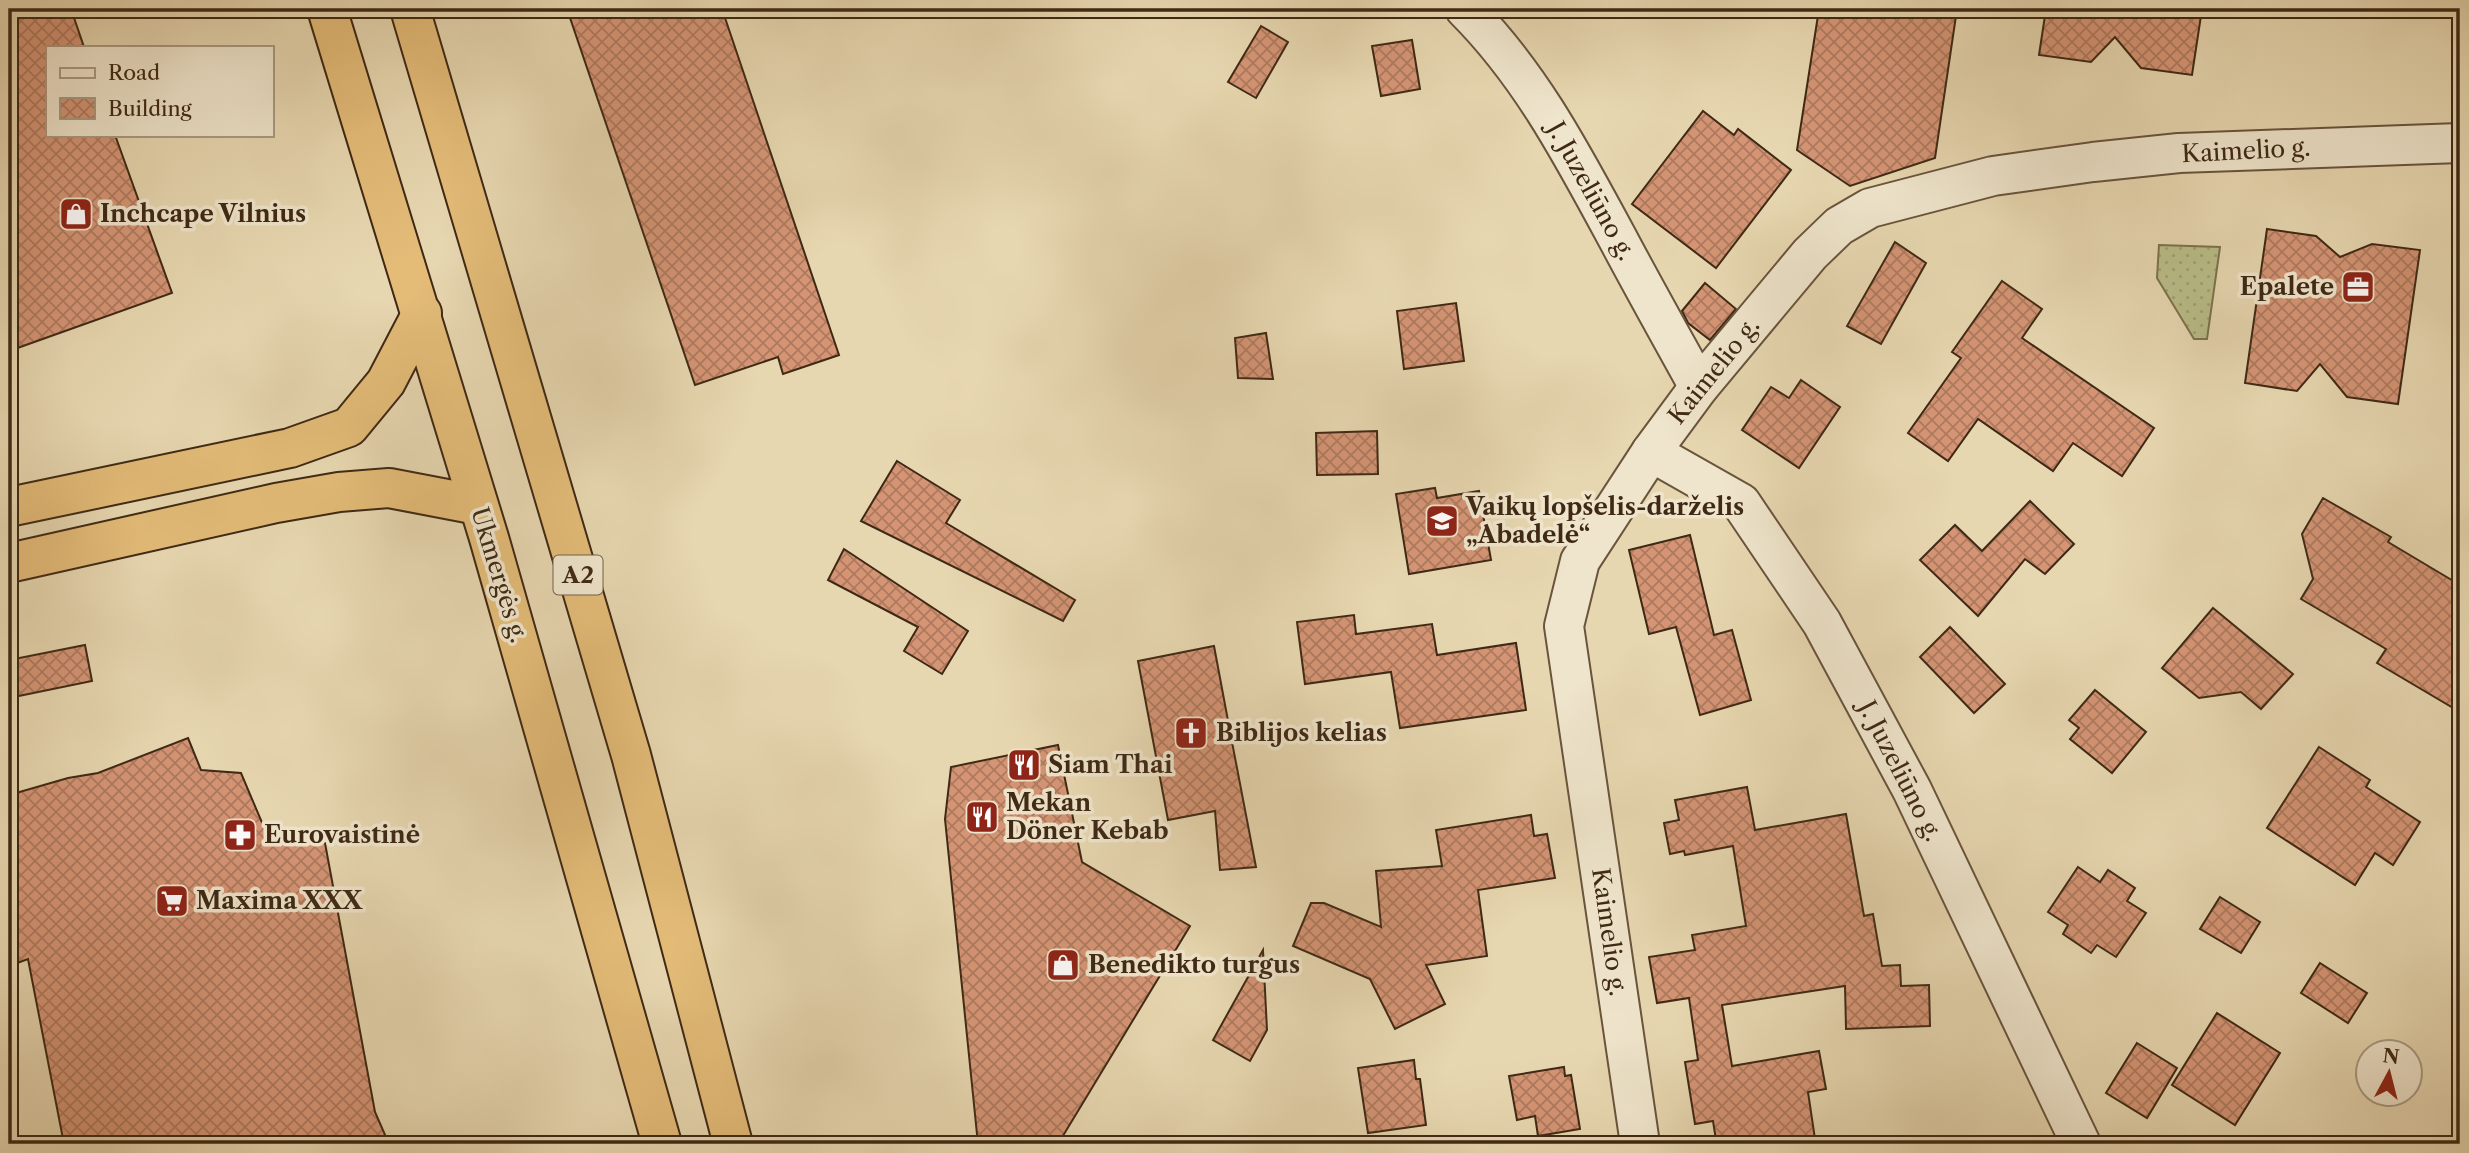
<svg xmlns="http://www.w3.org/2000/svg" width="2469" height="1153" viewBox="0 0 2469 1153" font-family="'Libre Caslon Text',serif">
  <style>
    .grass { fill: url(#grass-dots); stroke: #7c734e; stroke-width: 2 }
    .building { fill: url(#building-cross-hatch); stroke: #3f2915; stroke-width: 2 }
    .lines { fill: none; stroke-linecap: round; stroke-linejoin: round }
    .street-casing { stroke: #69543c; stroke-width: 42 }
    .highway-casing { stroke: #3f2915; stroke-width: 42 }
    .street { stroke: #efe5cc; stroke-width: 38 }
    .highway { stroke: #e4bc78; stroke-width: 38 }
    .labels { text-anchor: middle; stroke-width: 7; stroke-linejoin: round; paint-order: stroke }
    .shield { fill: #efe5cc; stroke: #74614c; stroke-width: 2 }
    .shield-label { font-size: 23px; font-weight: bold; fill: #3f2915 }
    .street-label { font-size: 24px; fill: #3f2915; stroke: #efe5cc }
    .poi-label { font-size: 24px; font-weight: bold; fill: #3f2915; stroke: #efe5cc; text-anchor: start }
  </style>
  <defs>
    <pattern id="grass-dots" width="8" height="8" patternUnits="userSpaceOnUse" patternTransform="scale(1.75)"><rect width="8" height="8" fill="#b9bd88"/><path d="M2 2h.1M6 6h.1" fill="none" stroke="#a0a274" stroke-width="1.8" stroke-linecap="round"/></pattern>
    <pattern id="building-cross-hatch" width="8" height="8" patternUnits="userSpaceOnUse" patternTransform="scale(1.75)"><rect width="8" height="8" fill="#d59575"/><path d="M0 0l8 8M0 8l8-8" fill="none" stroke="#ae7a5f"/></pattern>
  </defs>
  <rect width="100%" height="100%" fill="#e7d7b0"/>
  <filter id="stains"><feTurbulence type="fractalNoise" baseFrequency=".00286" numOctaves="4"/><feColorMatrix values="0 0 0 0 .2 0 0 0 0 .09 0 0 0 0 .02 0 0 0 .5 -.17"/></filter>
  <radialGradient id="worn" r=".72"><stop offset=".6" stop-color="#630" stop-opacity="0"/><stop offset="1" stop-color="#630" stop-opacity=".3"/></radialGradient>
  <path class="grass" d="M 2159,245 L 2220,247 L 2207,339 L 2194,339 L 2157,278 Z"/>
  <g class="building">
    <path d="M 9,9 L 71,9 L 84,47 L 47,47 L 47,135 L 115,135 L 172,293 L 9,351 Z"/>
    <path d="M 567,9 L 722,9 L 839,355 L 783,374 L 778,357 L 695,385 Z"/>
    <path d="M 1819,9 L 1957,9 L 1935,158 L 1850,186 L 1797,150 Z"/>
    <path d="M 2046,9 L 2202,9 L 2192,75 L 2141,68 L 2115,37 L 2091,62 L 2039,55 Z"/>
    <path d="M 1261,26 L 1288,42 L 1256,98 L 1228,82 Z"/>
    <path d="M 1412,40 L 1420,89 L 1381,96 L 1372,46 Z"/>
    <path d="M 1703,111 L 1734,135 L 1738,129 L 1791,170 L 1716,268 L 1632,204 Z"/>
    <path d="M 2267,229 L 2316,236 L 2340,257 L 2372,244 L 2420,250 L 2398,404 L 2347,397 L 2320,364 L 2297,391 L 2245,383 Z"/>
    <path d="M 1895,242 L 1926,263 L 1881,344 L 1847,326 Z"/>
    <path d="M 2002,281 L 2042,309 L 2022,338 L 2154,428 L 2122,476 L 2073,443 L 2053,471 L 1978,419 L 1948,461 L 1908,433 L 1961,358 L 1952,352 Z"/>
    <path d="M 1705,283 L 1736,309 L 1710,340 L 1688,323 L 1682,311 Z"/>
    <path d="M 1456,303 L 1464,361 L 1404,369 L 1397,311 Z"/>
    <path d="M 1266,333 L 1273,379 L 1238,378 L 1235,338 Z"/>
    <path d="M 1801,380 L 1840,407 L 1799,468 L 1742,430 L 1771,387 L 1789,398 Z"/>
    <path d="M 1377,431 L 1378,474 L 1317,475 L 1316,433 Z"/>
    <path d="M 897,461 L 960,500 L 946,523 L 1075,600 L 1063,621 L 861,521 Z"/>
    <path d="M 1435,488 L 1437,498 L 1479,491 L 1491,560 L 1409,574 L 1396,494 Z"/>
    <path d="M 2323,498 L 2391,537 L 2388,542 L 2460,585 L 2460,712 L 2377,663 L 2386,649 L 2301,599 L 2313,579 L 2302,534 Z"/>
    <path d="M 2030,501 L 2074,544 L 2045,574 L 2025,559 L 1978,616 L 1920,560 L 1955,525 L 1982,551 Z"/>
    <path d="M 1690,535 L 1714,635 L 1732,630 L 1751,700 L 1700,715 L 1676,627 L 1649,634 L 1629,550 Z"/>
    <path d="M 844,549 L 968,631 L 942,674 L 904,651 L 918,627 L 828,580 Z"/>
    <path d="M 2213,608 L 2293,674 L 2261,709 L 2241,692 L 2199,698 L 2162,668 Z"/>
    <path d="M 1354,615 L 1356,634 L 1432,624 L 1437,655 L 1516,643 L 1526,710 L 1400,728 L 1391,672 L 1305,684 L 1297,622 Z"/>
    <path d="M 1950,627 L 2005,684 L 1974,713 L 1920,657 Z"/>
    <path d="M 85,645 L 92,681 L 9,698 L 9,660 Z"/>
    <path d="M 1214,646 L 1232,742 L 1256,867 L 1220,870 L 1215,811 L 1168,820 L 1138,661 Z"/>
    <path d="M 2095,690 L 2146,732 L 2112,773 L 2070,739 L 2079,728 L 2069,720 Z"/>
    <path d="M 188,738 L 201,770 L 241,773 L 263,825 L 325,843 L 375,1112 L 389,1144 L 64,1144 L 28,959 L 9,966 L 9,795 L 68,778 L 98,773 Z"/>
    <path d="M 1058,745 L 1082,862 L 1190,926 L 1058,1144 L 978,1144 L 945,819 L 951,767 Z"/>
    <path d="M 2319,747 L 2370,780 L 2366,787 L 2420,822 L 2393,865 L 2375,853 L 2355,885 L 2267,828 Z"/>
    <path d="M 1747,787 L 1755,830 L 1846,814 L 1864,916 L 1873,914 L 1882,966 L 1900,965 L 1901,986 L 1929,985 L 1930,1026 L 1846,1029 L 1845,986 L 1722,1005 L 1732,1066 L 1819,1051 L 1826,1089 L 1808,1092 L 1815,1139 L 1783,1144 L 1729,1144 L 1728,1138 L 1716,1140 L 1713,1121 L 1695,1124 L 1685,1062 L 1698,1060 L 1689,998 L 1657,1003 L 1649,957 L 1695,950 L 1692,935 L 1746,926 L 1733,846 L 1685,855 L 1684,851 L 1670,854 L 1664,823 L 1679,820 L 1675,800 Z"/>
    <path d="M 1531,815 L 1534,836 L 1547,834 L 1555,878 L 1478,890 L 1487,956 L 1426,965 L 1445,1004 L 1395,1029 L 1370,979 L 1293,946 L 1311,903 L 1324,903 L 1381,927 L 1376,871 L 1442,866 L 1436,830 Z"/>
    <path d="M 2078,867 L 2100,882 L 2108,870 L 2135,888 L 2127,901 L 2146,913 L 2116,957 L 2097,945 L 2091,953 L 2063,934 L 2068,925 L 2048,912 Z"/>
    <path d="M 2220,897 L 2260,922 L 2241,953 L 2200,929 Z"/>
    <path d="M 1263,950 L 1267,1030 L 1250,1061 L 1213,1040 Z"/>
    <path d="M 2320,963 L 2367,993 L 2348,1023 L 2301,993 Z"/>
    <path d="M 2217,1013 L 2280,1053 L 2235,1125 L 2172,1085 Z"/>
    <path d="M 2137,1043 L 2177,1068 L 2147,1118 L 2106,1093 Z"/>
    <path d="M 1414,1060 L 1416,1079 L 1420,1079 L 1426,1125 L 1368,1133 L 1358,1068 Z"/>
    <path d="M 1564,1067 L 1565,1076 L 1571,1075 L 1580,1129 L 1538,1136 L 1535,1116 L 1517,1120 L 1509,1076 Z"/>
  </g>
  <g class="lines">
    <defs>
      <g id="street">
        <path d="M 1465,9 C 1532,76 1574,158 1619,241 C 1645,290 1672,338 1699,387"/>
        <path d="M 1651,452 L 1741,503 L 1822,623 L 1912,790 L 2081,1144"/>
        <path d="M 1640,1144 L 1564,626 L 1580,561 L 1651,452 L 1699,387 L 1810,254 L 1839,226 L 1870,208 L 1993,176 L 2093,162 L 2179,153 L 2460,143"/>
      </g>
      <g id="highway">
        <path d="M 327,9 L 489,538 L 662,1144"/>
        <path d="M 410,9 L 631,755 L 733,1144"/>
        <path d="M 9,507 L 290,448 L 349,427 L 386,382 L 422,313"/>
        <path d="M 9,563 L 276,503 L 339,492 L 389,488 L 478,505"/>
      </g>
    </defs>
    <use href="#street" class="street-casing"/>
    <use href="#highway" class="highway-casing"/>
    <use href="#street" class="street"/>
    <use href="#highway" class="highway"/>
  </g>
  <defs>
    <symbol id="shop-square" viewBox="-11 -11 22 22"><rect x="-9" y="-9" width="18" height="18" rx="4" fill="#8f2418" stroke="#efe5cc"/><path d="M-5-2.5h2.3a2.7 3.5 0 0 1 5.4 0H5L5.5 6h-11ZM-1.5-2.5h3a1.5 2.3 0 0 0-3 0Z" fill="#fff"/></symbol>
    <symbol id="office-square" viewBox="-11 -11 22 22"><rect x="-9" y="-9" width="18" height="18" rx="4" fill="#8f2418" stroke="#efe5cc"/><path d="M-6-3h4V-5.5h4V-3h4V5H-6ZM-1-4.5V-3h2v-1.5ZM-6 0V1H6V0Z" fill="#fff"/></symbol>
    <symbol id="school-square" viewBox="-11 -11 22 22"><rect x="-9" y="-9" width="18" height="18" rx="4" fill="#8f2418" stroke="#efe5cc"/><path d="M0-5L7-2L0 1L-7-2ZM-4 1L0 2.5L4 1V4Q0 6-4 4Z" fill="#fff"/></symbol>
    <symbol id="church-square" viewBox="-11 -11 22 22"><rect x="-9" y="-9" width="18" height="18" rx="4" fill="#8f2418" stroke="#efe5cc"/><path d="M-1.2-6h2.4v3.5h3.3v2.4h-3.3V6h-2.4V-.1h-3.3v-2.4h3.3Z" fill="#fff"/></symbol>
    <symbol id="restaurant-square" viewBox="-11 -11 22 22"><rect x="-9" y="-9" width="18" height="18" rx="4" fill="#8f2418" stroke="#efe5cc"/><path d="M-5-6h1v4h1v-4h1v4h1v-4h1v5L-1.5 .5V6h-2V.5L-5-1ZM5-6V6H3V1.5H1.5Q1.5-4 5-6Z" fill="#fff"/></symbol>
    <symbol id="pharmacy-square" viewBox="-11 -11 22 22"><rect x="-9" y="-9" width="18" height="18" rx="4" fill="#8f2418" stroke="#efe5cc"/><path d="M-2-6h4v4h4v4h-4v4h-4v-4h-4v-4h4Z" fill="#fff"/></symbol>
    <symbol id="supermarket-square" viewBox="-11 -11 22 22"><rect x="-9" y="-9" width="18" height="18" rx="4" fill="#8f2418" stroke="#efe5cc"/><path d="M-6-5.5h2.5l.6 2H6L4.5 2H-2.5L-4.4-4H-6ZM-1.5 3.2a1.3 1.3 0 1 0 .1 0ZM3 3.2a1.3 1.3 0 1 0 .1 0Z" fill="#fff"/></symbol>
  </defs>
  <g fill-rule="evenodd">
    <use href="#shop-square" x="57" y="195" width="38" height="38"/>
    <use href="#office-square" x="2339" y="268" width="38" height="38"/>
    <use href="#school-square" x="1423" y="502" width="38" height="38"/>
    <use href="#church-square" x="1172" y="714" width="38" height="38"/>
    <use href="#restaurant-square" x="1005" y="746" width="38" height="38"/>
    <use href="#restaurant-square" x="963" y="798" width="38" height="38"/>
    <use href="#pharmacy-square" x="221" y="816" width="38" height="38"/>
    <use href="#supermarket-square" x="153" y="882" width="38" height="38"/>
    <use href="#shop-square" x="1044" y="946" width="38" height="38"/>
  </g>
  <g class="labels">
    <rect class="shield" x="553.5" y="555.5" width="49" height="39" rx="5"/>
    <g class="shield-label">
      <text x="578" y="583">A2</text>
    </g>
    <g class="street-label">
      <text transform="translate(2246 151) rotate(-3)" y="8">Kaimelio g.</text>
      <text transform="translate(1591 191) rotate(61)" y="8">J. Juzeliūno g.</text>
      <text transform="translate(1714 371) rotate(-51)" y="8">Kaimelio g.</text>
      <text transform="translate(499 575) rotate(73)" y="8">Ukmergės g.</text>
      <text transform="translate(1900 771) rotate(63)" y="8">J. Juzeliūno g.</text>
      <text transform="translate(1609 932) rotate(82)" y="8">Kaimelio g.</text>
    </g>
    <g class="poi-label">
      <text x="100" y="222">Inchcape Vilnius</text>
      <text x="2334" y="295" text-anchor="end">Epalete</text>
      <text x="1466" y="515">Vaikų lopšelis-darželis<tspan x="1466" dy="28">„Abadelė“</tspan></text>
      <text x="1216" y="741">Biblijos kelias</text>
      <text x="1048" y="773">Siam Thai</text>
      <text x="1006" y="811">Mekan<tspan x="1006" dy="28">Döner Kebab</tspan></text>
      <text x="264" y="843">Eurovaistinė</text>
      <text x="196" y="909">Maxima XXX</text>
      <text x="1088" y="973">Benedikto turgus</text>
    </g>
  </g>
  <rect width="2469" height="1153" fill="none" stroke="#e7d7b0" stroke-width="35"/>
  <rect x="10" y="10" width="2448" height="1132" fill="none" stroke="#3f2915" stroke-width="3.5"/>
  <rect x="18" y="18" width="2434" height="1118" fill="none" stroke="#3f2915" stroke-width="2"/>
  <rect x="46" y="46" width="228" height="91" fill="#efe5cc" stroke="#a99a83" stroke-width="2"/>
  <rect x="60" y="68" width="35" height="10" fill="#efe5cc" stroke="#a99a83" stroke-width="2"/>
  <text x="108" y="80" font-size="21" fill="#3f2915">Road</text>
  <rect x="60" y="98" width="35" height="21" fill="url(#building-cross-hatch)" stroke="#a99a83" stroke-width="2"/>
  <text x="108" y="116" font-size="21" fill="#3f2915">Building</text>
  <g transform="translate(2389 1073) rotate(7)"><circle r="33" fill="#efe5cc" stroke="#a99a83" stroke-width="2"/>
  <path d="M0-5L12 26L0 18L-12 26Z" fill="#8f2418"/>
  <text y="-10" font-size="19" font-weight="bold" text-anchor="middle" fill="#3f2915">N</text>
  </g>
  <rect width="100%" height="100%" filter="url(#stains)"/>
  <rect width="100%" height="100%" fill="url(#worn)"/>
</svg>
